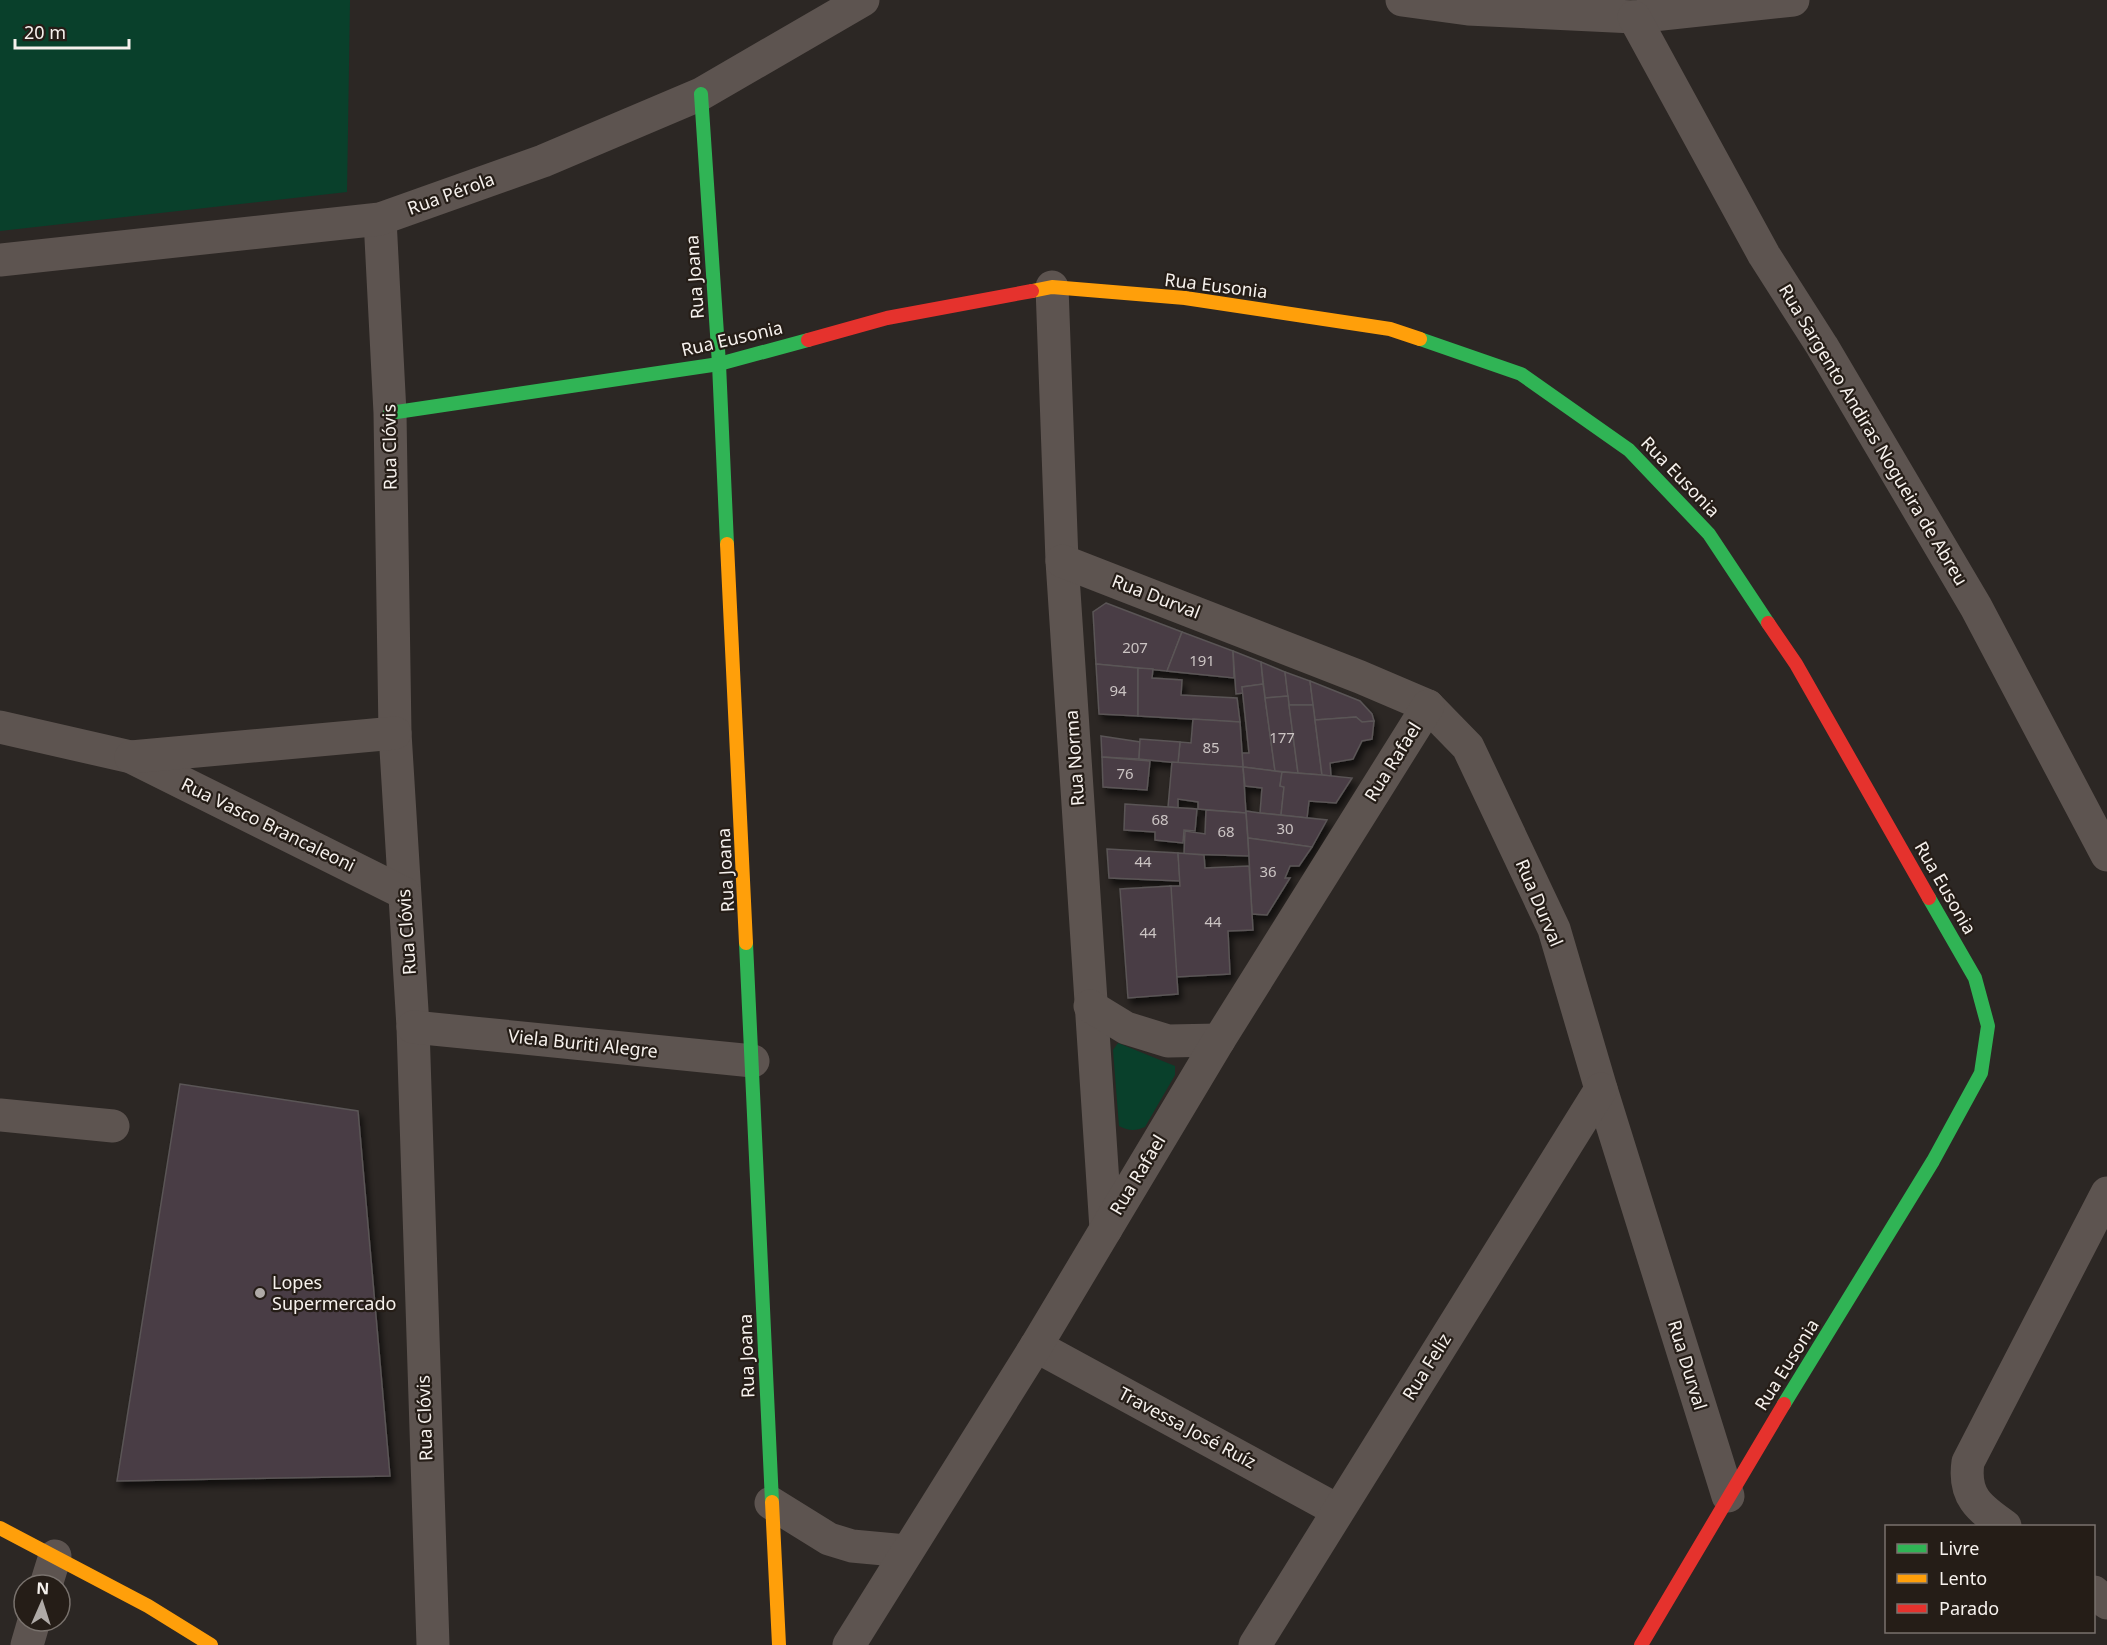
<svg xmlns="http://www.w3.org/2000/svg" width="2107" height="1645" viewBox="0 0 2107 1645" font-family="'Noto Sans',sans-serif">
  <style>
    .green { fill: #09402b }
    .building { fill: #4a3c44; stroke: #5a5556; stroke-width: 1.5; filter: url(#shadow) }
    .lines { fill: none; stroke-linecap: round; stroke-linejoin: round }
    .street { stroke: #5d5450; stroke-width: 33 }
    .fast { stroke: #30b455; stroke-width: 14 }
    .slow { stroke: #ff9f0a; stroke-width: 14 }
    .jam { stroke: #e5322d; stroke-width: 14 }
    .poi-dot { fill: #afaaa7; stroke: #251d17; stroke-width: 2 }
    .labels { text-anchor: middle; stroke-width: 4.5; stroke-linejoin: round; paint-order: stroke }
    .number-label { font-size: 15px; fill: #cbc4c3 }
    .street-label { font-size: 18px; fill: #f6f1ed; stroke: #251d17 }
    .poi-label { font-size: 18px; fill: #f6f1ed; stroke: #251d17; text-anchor: start }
  </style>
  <defs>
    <filter id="shadow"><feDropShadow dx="3.5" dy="6" stdDeviation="3" flood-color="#0009"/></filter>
  </defs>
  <rect width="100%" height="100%" fill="#2c2724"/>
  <g class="green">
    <path d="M 0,0 L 350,0 L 347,192 L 0,231 Z"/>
    <path d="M 1118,1043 L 1175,1066 L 1175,1075 L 1145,1127 C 1135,1131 1129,1131 1119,1126 L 1113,1050 Z"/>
  </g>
  <g class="building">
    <path d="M 1106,603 L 1182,632 L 1167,671 L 1096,664 L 1093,612 Z"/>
    <path d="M 1182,632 L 1233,651 L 1234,678 L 1167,671 Z"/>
    <path d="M 1233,651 L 1261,662 L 1263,684 L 1242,687 L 1243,693 L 1236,694 Z"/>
    <path d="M 1261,662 L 1285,672 L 1288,696 L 1265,698 Z"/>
    <path d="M 1096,664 L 1138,668 L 1138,716 L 1099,714 Z"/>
    <path d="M 1138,668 L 1153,669 L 1152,678 L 1182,680 L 1181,695 L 1237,698 L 1240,722 L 1138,716 Z"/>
    <path d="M 1285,672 L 1310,681 L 1313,705 L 1289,705 Z"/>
    <path d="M 1310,681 L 1360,701 L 1372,714 L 1374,721 L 1362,722 L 1356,717 L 1315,720 Z"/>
    <path d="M 1263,684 L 1265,698 L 1275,771 L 1243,767 L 1242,753 L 1249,753 L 1242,687 Z"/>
    <path d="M 1288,696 L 1289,705 L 1298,773 L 1275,771 L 1265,698 Z"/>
    <path d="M 1289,705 L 1313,705 L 1322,775 L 1298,773 Z"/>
    <path d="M 1356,717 L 1362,722 L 1374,721 L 1372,739 L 1362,741 L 1353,759 L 1330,763 L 1331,776 L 1322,775 L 1315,720 Z"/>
    <path d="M 1193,719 L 1240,722 L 1243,767 L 1178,763 L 1180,742 L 1191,743 Z"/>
    <path d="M 1101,736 L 1140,742 L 1139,759 L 1102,757 Z"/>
    <path d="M 1140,739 L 1180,742 L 1178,763 L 1139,759 Z"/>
    <path d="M 1102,757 L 1150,761 L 1147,790 L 1103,787 Z"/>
    <path d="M 1172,762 L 1243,767 L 1246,813 L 1198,809 L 1198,802 L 1178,799 L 1178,808 L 1168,807 Z"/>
    <path d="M 1243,767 L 1282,772 L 1280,786 L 1284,787 L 1281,815 L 1260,813 L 1262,788 L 1245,786 Z"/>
    <path d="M 1282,772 L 1322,775 L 1352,778 L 1336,803 L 1309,801 L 1307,818 L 1281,815 L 1284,787 L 1280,786 Z"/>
    <path d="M 1125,804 L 1197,809 L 1195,831 L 1184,830 L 1183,843 L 1155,840 L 1155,832 L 1124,830 Z"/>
    <path d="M 1206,810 L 1246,813 L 1249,856 L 1184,854 L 1185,831 L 1205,834 Z"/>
    <path d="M 1246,811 L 1260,813 L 1327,820 L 1312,847 L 1248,838 Z"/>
    <path d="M 1248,838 L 1312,847 L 1299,866 L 1290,866 L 1285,878 L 1290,878 L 1267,915 L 1252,914 Z"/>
    <path d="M 1107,849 L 1178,853 L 1180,881 L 1109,878 Z"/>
    <path d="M 1178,853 L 1204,855 L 1205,868 L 1249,866 L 1253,930 L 1228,931 L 1230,974 L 1176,977 L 1170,886 L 1180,886 Z"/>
    <path d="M 1171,886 L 1178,994 L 1128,998 L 1120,889 Z"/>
    <path d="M 180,1084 L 358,1111 L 390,1476 L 117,1481 Z"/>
  </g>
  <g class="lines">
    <g class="street">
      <path d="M 1402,0 L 1468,9 L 1634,17 L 1793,0"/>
      <path d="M 1634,17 L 1764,255 L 1822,346 L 1976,607 L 2107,855"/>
      <path d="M 380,219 L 390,413 L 395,733 L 413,1027 L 433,1645"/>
      <path d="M 0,260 L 380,219 L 543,161 L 701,94 L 863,0"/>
      <path d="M 1052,287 L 1062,561 L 1106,1229"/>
      <path d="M 1062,561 L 1360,677 L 1428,706 L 1468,747 L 1554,929 L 1601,1089 L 1728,1496"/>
      <path d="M 0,727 L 131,757 L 404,893"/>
      <path d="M 131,757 L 395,733"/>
      <path d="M 1090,1006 L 1126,1028 L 1168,1041 L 1219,1040"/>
      <path d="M 413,1027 L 753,1061"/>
      <path d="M 0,1115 L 113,1126"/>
      <path d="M 1036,1346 L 1337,1510"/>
      <path d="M 771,1503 L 829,1539 L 852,1546 L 906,1551"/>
      <path d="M 2005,1526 C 1979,1508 1963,1496 1968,1462 L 2107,1193"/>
      <path d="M 46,1585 L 55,1556"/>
      <path d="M 2094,1592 L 2107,1603"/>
      <path d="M 27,1645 L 34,1621"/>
      <path d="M 849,1645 L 1036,1346 L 1219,1040 L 1428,706"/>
      <path d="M 1255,1645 L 1601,1089"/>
    </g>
    <g class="fast">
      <path d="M 701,94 L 719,364 L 727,544"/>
      <path d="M 1420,339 L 1521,374 L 1629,450 L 1709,534 L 1768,623"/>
      <path d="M 390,413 L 719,364 L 808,340"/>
      <path d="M 746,943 L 772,1502"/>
      <path d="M 1784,1404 L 1933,1161 L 1981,1073 L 1988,1026 L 1975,978 L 1929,898"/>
    </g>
    <g class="slow">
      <path d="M 1032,291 L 1052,287 L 1185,298 L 1390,329 L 1420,339"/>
      <path d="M 727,544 L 746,943"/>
      <path d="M 772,1502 L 779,1645"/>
      <path d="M 0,1528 L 148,1606 L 211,1645"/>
    </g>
    <g class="jam">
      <path d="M 808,340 L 887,318 L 1032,291"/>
      <path d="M 1768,623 L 1796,664 L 1929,898"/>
      <path d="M 1641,1645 L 1784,1404"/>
    </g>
  </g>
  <circle class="poi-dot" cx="260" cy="1293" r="6"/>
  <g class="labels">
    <g class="number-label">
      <text x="1135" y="653">207</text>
      <text x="1202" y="666">191</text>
      <text x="1118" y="696">94</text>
      <text x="1282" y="743">177</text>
      <text x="1211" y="753">85</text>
      <text x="1125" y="779">76</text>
      <text x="1160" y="825">68</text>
      <text x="1285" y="834">30</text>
      <text x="1226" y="837">68</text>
      <text x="1143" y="867">44</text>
      <text x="1268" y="877">36</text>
      <text x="1213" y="927">44</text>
      <text x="1148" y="938">44</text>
    </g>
    <g class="street-label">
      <text transform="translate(451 194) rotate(-20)" y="6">Rua Pérola</text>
      <text transform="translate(695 277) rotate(-94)" y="6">Rua Joana</text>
      <text transform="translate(1216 286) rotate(7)" y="6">Rua Eusonia</text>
      <text transform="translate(732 339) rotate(-13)" y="6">Rua Eusonia</text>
      <text transform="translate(1873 435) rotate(59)" y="6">Rua Sargento Andiras Nogueira de Abreu</text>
      <text transform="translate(390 447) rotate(-91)" y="6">Rua Clóvis</text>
      <text transform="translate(1680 477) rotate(46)" y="6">Rua Eusonia</text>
      <text transform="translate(1156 597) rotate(21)" y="6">Rua Durval</text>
      <text transform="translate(1075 758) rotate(-94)" y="6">Rua Norma</text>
      <text transform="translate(1393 762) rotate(-58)" y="6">Rua Rafael</text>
      <text transform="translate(268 825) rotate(26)" y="6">Rua Vasco Brancaleoni</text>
      <text transform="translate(726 870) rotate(-93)" y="6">Rua Joana</text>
      <text transform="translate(1945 888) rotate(60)" y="6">Rua Eusonia</text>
      <text transform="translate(1539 903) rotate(67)" y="6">Rua Durval</text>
      <text transform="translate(407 932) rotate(-94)" y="6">Rua Clóvis</text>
      <text transform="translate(583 1044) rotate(6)" y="6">Viela Buriti Alegre</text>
      <text transform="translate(1138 1175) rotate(-59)" y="6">Rua Rafael</text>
      <text transform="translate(747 1356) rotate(-92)" y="6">Rua Joana</text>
      <text transform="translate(1687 1365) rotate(73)" y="6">Rua Durval</text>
      <text transform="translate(1787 1365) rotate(-58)" y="6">Rua Eusonia</text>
      <text transform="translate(1427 1367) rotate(-58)" y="6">Rua Feliz</text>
      <text transform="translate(425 1418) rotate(-92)" y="6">Rua Clóvis</text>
      <text transform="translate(1187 1428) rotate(28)" y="6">Travessa José Ruíz</text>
    </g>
    <g class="poi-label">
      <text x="272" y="1289">Lopes<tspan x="272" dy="21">Supermercado</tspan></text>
    </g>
  </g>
  <rect x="1885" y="1525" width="210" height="108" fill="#251d17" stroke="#79726d" stroke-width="1.5"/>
  <rect x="1897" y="1544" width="30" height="9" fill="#30b455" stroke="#79726d" stroke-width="1.5"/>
  <text x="1939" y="1555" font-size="18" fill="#f6f1ed">Livre</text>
  <rect x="1897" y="1574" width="30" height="9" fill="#ff9f0a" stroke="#79726d" stroke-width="1.5"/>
  <text x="1939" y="1585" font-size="18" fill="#f6f1ed">Lento</text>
  <rect x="1897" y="1604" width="30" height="9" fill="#e5322d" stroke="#79726d" stroke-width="1.5"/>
  <text x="1939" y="1615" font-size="18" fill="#f6f1ed">Parado</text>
  <g transform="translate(42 1603) rotate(3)"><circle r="28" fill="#251d17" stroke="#79726d" stroke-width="1.5"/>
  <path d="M0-4.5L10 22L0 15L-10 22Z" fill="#afaaa7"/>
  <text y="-9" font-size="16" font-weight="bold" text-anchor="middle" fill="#f6f1ed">N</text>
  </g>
  <path d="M15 39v9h114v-9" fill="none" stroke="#f6f1ed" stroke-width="3"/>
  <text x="24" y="39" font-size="18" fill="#f6f1ed" stroke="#251d17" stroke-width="4.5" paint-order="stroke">20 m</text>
</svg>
